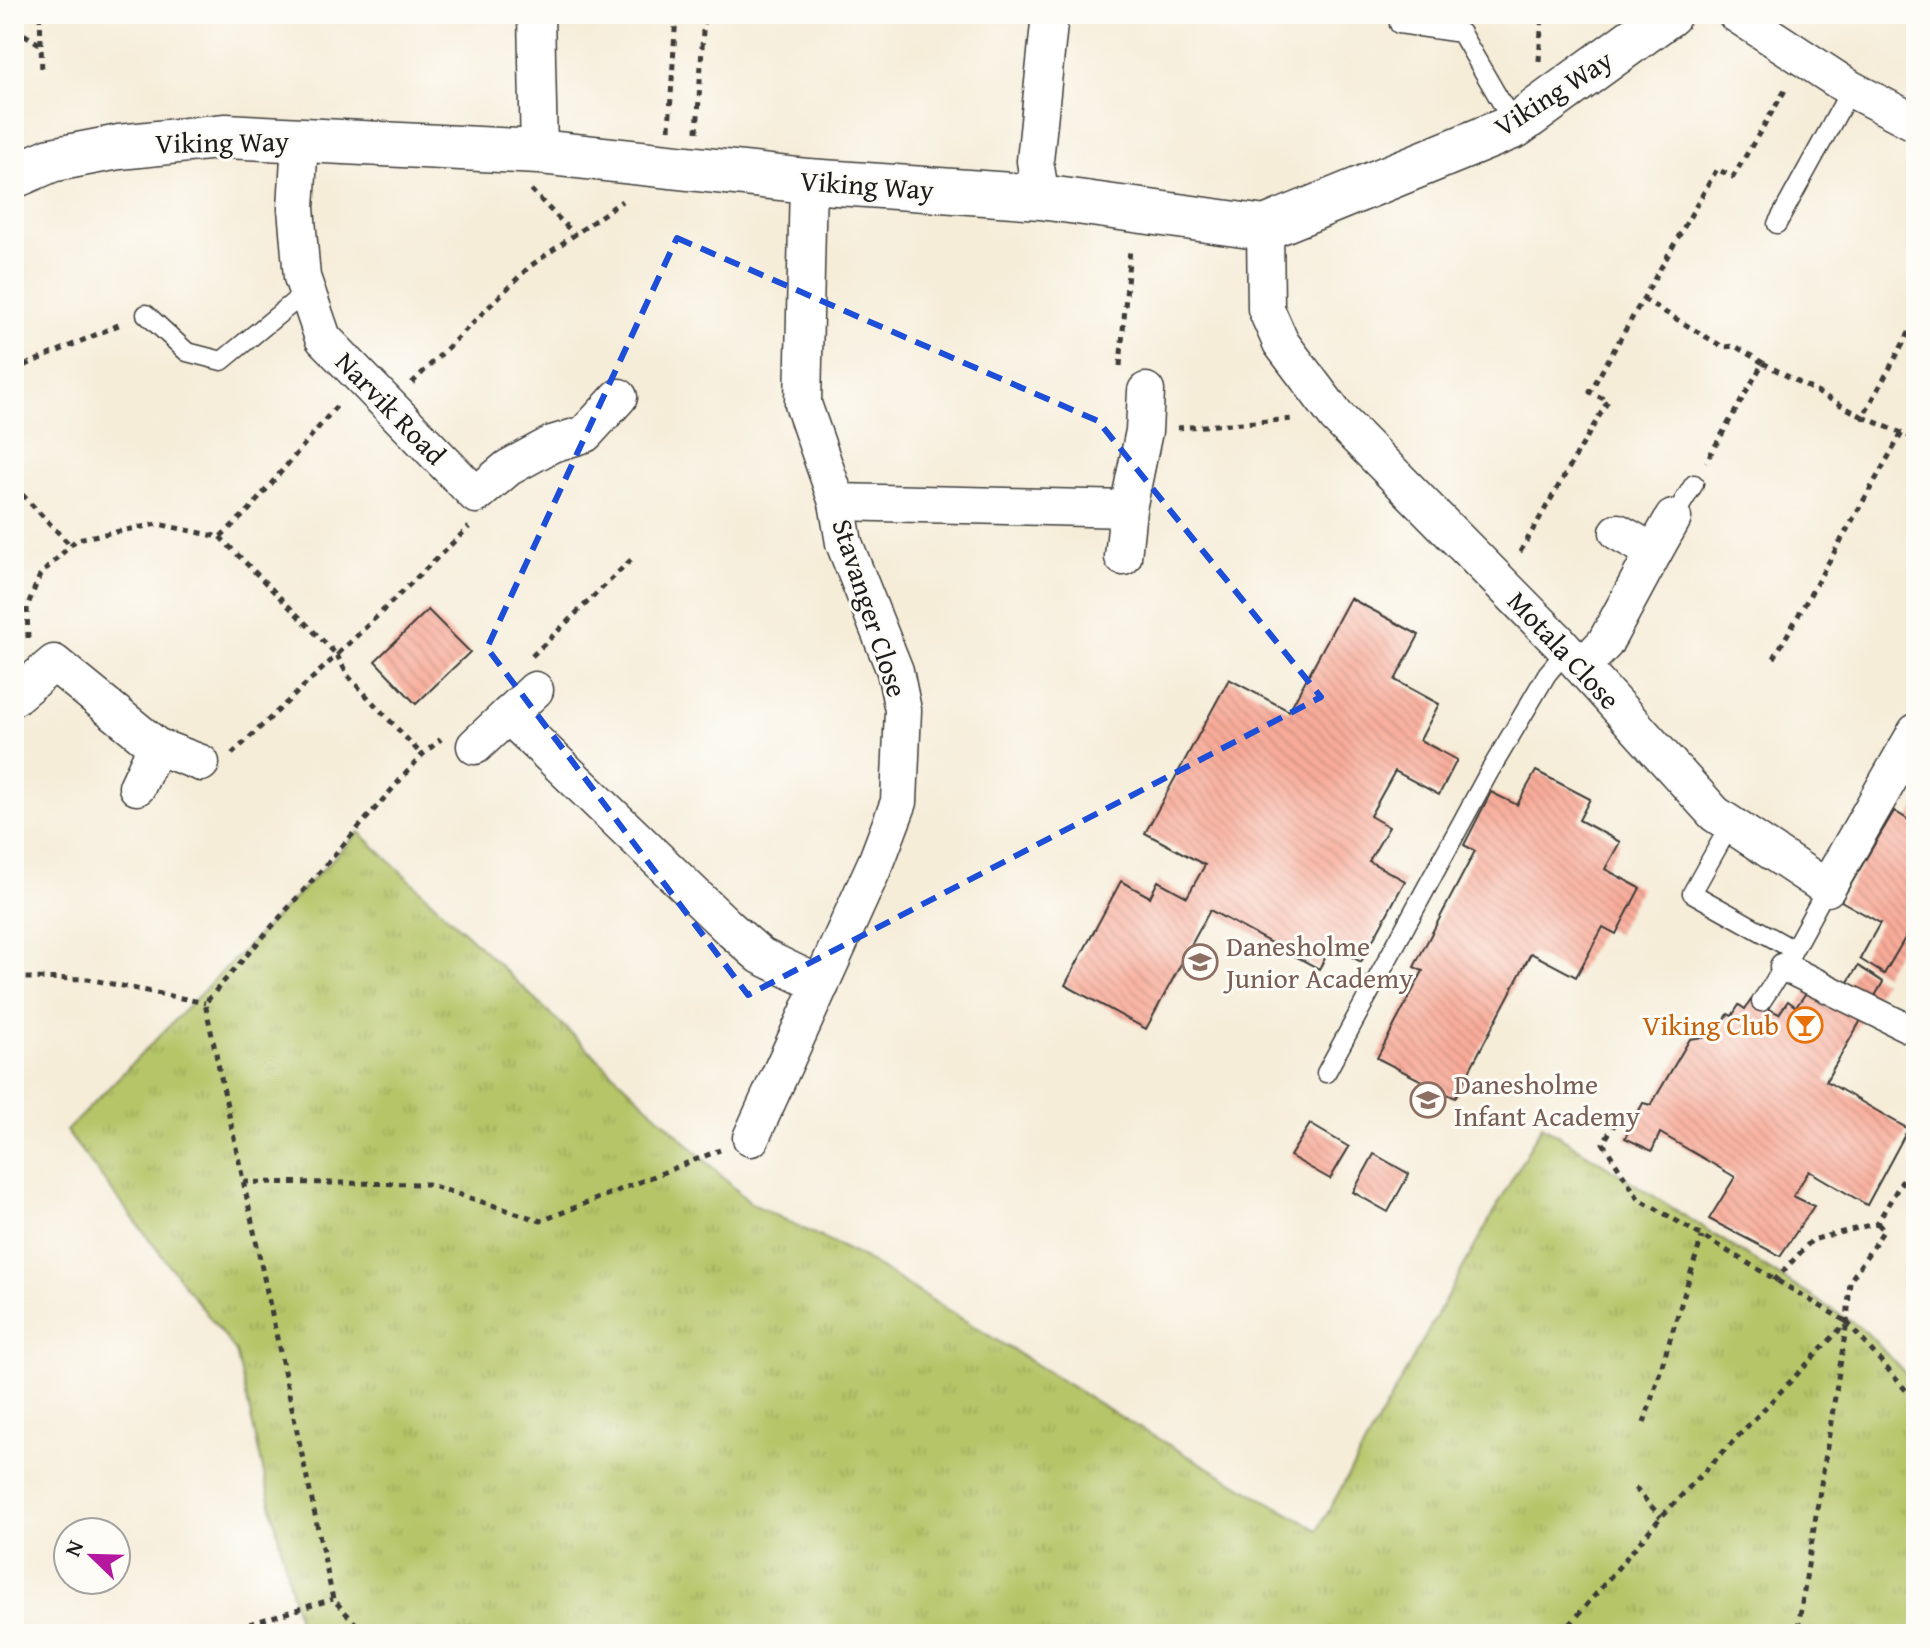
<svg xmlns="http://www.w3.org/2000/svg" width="1930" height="1648" viewBox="0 0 1930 1648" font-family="'Gentium Book Plus',serif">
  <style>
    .park { fill: url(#park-tufts); stroke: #697042; stroke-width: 2 }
    .building { fill: url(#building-back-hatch) }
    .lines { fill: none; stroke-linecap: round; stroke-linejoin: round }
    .service-casing { stroke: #3d3b38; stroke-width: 21 }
    .pedestrian-casing { stroke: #3d3b38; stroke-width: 31 }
    .minor-casing { stroke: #3d3b38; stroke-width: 39 }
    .tertiary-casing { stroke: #3d3b38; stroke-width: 47 }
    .path { stroke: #3d3b38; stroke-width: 5; stroke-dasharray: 6 6; stroke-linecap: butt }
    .service { stroke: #fff; stroke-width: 18 }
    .pedestrian { stroke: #fff; stroke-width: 28 }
    .minor { stroke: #fff; stroke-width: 36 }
    .tertiary { stroke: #fff; stroke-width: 44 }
    .marked { fill: none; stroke: #1d4ed8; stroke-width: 6; stroke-dasharray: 16 10; stroke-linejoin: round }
    .labels { text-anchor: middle; stroke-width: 6; stroke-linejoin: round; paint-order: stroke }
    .street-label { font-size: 28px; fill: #1c1c1c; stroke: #fdfcf7 }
    .education-label { font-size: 28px; fill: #785e54; stroke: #fdfcf7; text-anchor: start }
    .food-label { font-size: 28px; fill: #c56008; stroke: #fdfcf7; text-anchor: end }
  </style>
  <defs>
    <pattern id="park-tufts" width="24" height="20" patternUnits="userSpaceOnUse" patternTransform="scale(2)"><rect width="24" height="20" fill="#b6c567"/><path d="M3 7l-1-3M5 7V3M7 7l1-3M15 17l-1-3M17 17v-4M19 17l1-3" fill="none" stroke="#9ca959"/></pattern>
    <pattern id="building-back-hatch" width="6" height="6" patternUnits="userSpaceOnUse" patternTransform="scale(2)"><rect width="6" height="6" fill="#f8ab99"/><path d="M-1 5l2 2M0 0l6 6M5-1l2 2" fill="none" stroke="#d49383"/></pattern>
  </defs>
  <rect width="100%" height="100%" fill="#fdfcf7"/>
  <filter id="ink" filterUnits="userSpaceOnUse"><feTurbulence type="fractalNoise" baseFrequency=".0125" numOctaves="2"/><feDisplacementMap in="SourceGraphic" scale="16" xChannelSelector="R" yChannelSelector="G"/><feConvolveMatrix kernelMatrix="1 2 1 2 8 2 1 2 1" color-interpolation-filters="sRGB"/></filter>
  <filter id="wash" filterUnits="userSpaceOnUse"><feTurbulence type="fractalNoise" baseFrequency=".006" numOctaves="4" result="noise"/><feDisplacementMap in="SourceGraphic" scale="32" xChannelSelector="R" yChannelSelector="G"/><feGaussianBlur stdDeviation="1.8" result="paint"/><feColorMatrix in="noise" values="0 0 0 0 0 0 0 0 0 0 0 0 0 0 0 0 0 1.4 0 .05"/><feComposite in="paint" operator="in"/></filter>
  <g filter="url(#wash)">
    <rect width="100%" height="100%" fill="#f6edd9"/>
    <path class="park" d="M 359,832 L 750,1203 L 862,1257 L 1122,1418 L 1318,1530 L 1542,1125 L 1864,1330 L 1916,1385 L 1916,1634 L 301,1634 L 236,1352 L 66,1131 Z"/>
    <g id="blocks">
      <g class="building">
        <path d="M 1350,598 L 1419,635 L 1395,680 L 1439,704 L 1420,740 L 1457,760 L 1439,795 L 1395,771 L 1370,816 L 1389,827 L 1369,861 L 1405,881 L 1361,962 L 1332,946 L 1319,969 L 1210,910 L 1146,1029 L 1065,985 L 1121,881 L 1150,897 L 1158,881 L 1187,897 L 1205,865 L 1145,833 L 1229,679 L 1289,711 Z"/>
        <path d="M 428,610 L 470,652 L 416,704 L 375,661 Z"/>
        <path d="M 1536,771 L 1590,799 L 1579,820 L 1620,842 L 1605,869 L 1640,888 L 1616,934 L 1603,927 L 1576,977 L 1531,953 L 1455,1098 L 1377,1058 L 1423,971 L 1414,967 L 1475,851 L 1464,845 L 1491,792 L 1517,805 Z"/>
        <path d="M 1916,808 L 1916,938 L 1908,933 L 1884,974 L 1860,959 L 1880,923 L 1841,901 L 1894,811 L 1909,820 Z"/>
        <path d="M 1858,966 L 1883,982 L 1826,1081 L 1908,1129 L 1867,1205 L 1809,1171 L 1793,1196 L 1814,1206 L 1780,1256 L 1709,1219 L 1735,1177 L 1660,1133 L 1652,1151 L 1625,1138 L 1643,1103 L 1651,1105 L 1690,1039 L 1716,1035 L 1728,1014 L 1732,1016 L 1739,1005 L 1745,1009 L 1751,1000 L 1779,1014 L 1788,1001 L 1796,1007 L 1808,990 L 1833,1006 Z"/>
        <path d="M 1310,1124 L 1349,1147 L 1330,1179 L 1290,1156 Z"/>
        <path d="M 1374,1154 L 1409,1174 L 1388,1212 L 1353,1192 Z"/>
      </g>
    </g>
  </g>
  <g filter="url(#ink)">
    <use href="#blocks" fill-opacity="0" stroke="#3d3b38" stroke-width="2"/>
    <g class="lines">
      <defs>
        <g id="service">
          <path d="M 1399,24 L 1461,33 L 1515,126"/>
          <path d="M 1777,224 L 1851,89"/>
          <path d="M 146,314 L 187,352 L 222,361 L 307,291"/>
          <path d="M 1673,518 L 1694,484"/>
          <path d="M 1730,825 L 1692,893 L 1792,949"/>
          <path d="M 1761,1002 L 1784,967 L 1827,888"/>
          <path d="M 1326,1073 L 1488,774 L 1547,674 L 1567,650"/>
        </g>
        <path id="pedestrian" d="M 1784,967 L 1910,1029 L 1916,1028"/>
        <g id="minor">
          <path d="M 536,14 L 539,152"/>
          <path d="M 1736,14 L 1851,89 L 1916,123"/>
          <path d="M 300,141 L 296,208 L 302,277 L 323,338 L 476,495 L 508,468 L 552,444 L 585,434 L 619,397"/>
          <path d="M 1041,197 L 1035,161 L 1050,14"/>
          <path d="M 1265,228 L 1266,309 L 1281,343 L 1336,416 L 1559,642 L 1715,814 L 1827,888 L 1916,732"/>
          <path d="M 837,502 L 1128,509 L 1144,431 L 1146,391"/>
          <path d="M 1654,552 L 1673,518"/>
          <path d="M 1123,557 L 1128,509"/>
          <path d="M 1582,667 L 1605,643 L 1654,552 L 1618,532"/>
          <path d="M 14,697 L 54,663 L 156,746 L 201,763"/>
          <path d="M 508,715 L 729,928 L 761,956 L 821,985"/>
          <path d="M 475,746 L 535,690"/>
          <path d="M 137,787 L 156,746"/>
          <path d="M 751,1138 L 877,860 L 899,802 L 903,710 L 895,671 L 844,543 L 837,502 L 803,404 L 808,181"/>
        </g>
        <path id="tertiary" d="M 14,176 L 51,160 L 119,147 L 226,136 L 539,152 L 808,181 L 1041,197 L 1265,228 L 1515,126 L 1669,14"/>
      </defs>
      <use href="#service" class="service-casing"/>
      <use href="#pedestrian" class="pedestrian-casing"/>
      <use href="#minor" class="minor-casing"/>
      <use href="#tertiary" class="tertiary-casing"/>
      <g class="path">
        <path d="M 40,14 L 42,73"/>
        <path d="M 14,28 L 41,45"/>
        <path d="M 1539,61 L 1542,14"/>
        <path d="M 669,129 L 676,14"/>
        <path d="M 697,132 L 704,14"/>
        <path d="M 531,190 L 575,235"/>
        <path d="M 1643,299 L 1723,347 L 1735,346 L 1763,363 L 1706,462"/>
        <path d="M 1763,363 L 1863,417 L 1916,320"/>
        <path d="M 1120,366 L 1130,249"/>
        <path d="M 14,370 L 123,323"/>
        <path d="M 412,383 L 529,267 L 622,201"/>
        <path d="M 1863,417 L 1916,439"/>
        <path d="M 1177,428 L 1295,419"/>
        <path d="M 14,486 L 70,545"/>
        <path d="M 220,537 L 337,655 L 469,527"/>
        <path d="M 1520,552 L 1608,401 L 1590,392 L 1717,169 L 1733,177 L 1787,87"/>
        <path d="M 28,638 L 27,607 L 40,575 L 77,539 L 158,524 L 220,537 L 249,510 L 339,403"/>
        <path d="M 532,656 L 635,556"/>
        <path d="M 1774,658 L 1902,433"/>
        <path d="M 232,754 L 337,655 L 348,676 L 422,755"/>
        <path d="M 14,981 L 24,978 L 88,979 L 205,1003"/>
        <path d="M 1622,1112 L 1603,1143 L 1638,1198 L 1847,1322 L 1797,1634"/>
        <path d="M 243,1182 L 427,1184 L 541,1221 L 720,1150"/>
        <path d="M 1774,1281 L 1812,1240 L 1877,1223 L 1916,1158"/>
        <path d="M 1847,1322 L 1916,1402"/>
        <path d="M 1644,1423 L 1702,1237"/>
        <path d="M 1635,1488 L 1661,1517"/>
        <path d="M 215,1634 L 333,1599"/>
        <path d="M 365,1634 L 333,1599 L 205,1003 L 422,755 L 441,739"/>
        <path d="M 1562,1634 L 1661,1517 L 1847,1322 L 1850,1281 L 1884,1230 L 1877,1223"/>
      </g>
      <use href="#service" class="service"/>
      <use href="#pedestrian" class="pedestrian"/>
      <use href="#minor" class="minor"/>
      <use href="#tertiary" class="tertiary"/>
    </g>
  </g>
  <path class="marked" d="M 677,238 L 1098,421 L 1321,697 L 748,995 L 487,648 Z"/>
  <defs>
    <symbol id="school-ring" viewBox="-11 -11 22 22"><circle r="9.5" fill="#fdfcf7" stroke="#8d6e63" stroke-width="1.5"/><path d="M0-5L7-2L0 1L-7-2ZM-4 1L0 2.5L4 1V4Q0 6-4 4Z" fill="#8d6e63"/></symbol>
    <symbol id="bar-ring" viewBox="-11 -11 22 22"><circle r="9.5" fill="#fdfcf7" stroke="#e8710a" stroke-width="1.5"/><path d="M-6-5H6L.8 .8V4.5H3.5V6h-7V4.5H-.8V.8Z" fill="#e8710a"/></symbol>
  </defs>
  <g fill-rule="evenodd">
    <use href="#school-ring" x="1180" y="942" width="40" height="40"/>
    <use href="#bar-ring" x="1785" y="1005" width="40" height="40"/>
    <use href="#school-ring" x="1408" y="1080" width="40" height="40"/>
  </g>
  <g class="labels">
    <g class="street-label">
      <text transform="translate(1553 93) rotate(-33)" y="10">Viking Way</text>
      <text transform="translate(222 142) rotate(-1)" y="10">Viking Way</text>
      <text transform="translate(867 185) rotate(4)" y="10">Viking Way</text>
      <text transform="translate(391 408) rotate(46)" y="10">Narvik Road</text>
      <text transform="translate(870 608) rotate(72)" y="10">Stavanger Close</text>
      <text transform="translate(1564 650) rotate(47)" y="10">Motala Close</text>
    </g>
    <g class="education-label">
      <text x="1226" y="956">Danesholme<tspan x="1226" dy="32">Junior Academy</tspan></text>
      <text x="1454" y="1094">Danesholme<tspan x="1454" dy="32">Infant Academy</tspan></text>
    </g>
    <g class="food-label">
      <text x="1779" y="1035">Viking Club</text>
    </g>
  </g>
  <rect width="1930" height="1648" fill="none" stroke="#fdfcf7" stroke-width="48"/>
  <g transform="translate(92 1556) rotate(293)"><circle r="38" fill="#fdfcf7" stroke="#a3a29f" stroke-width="2"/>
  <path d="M0-6L14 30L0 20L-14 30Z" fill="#b5179e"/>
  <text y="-12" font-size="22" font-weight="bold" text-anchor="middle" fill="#1c1c1c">N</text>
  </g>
</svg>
